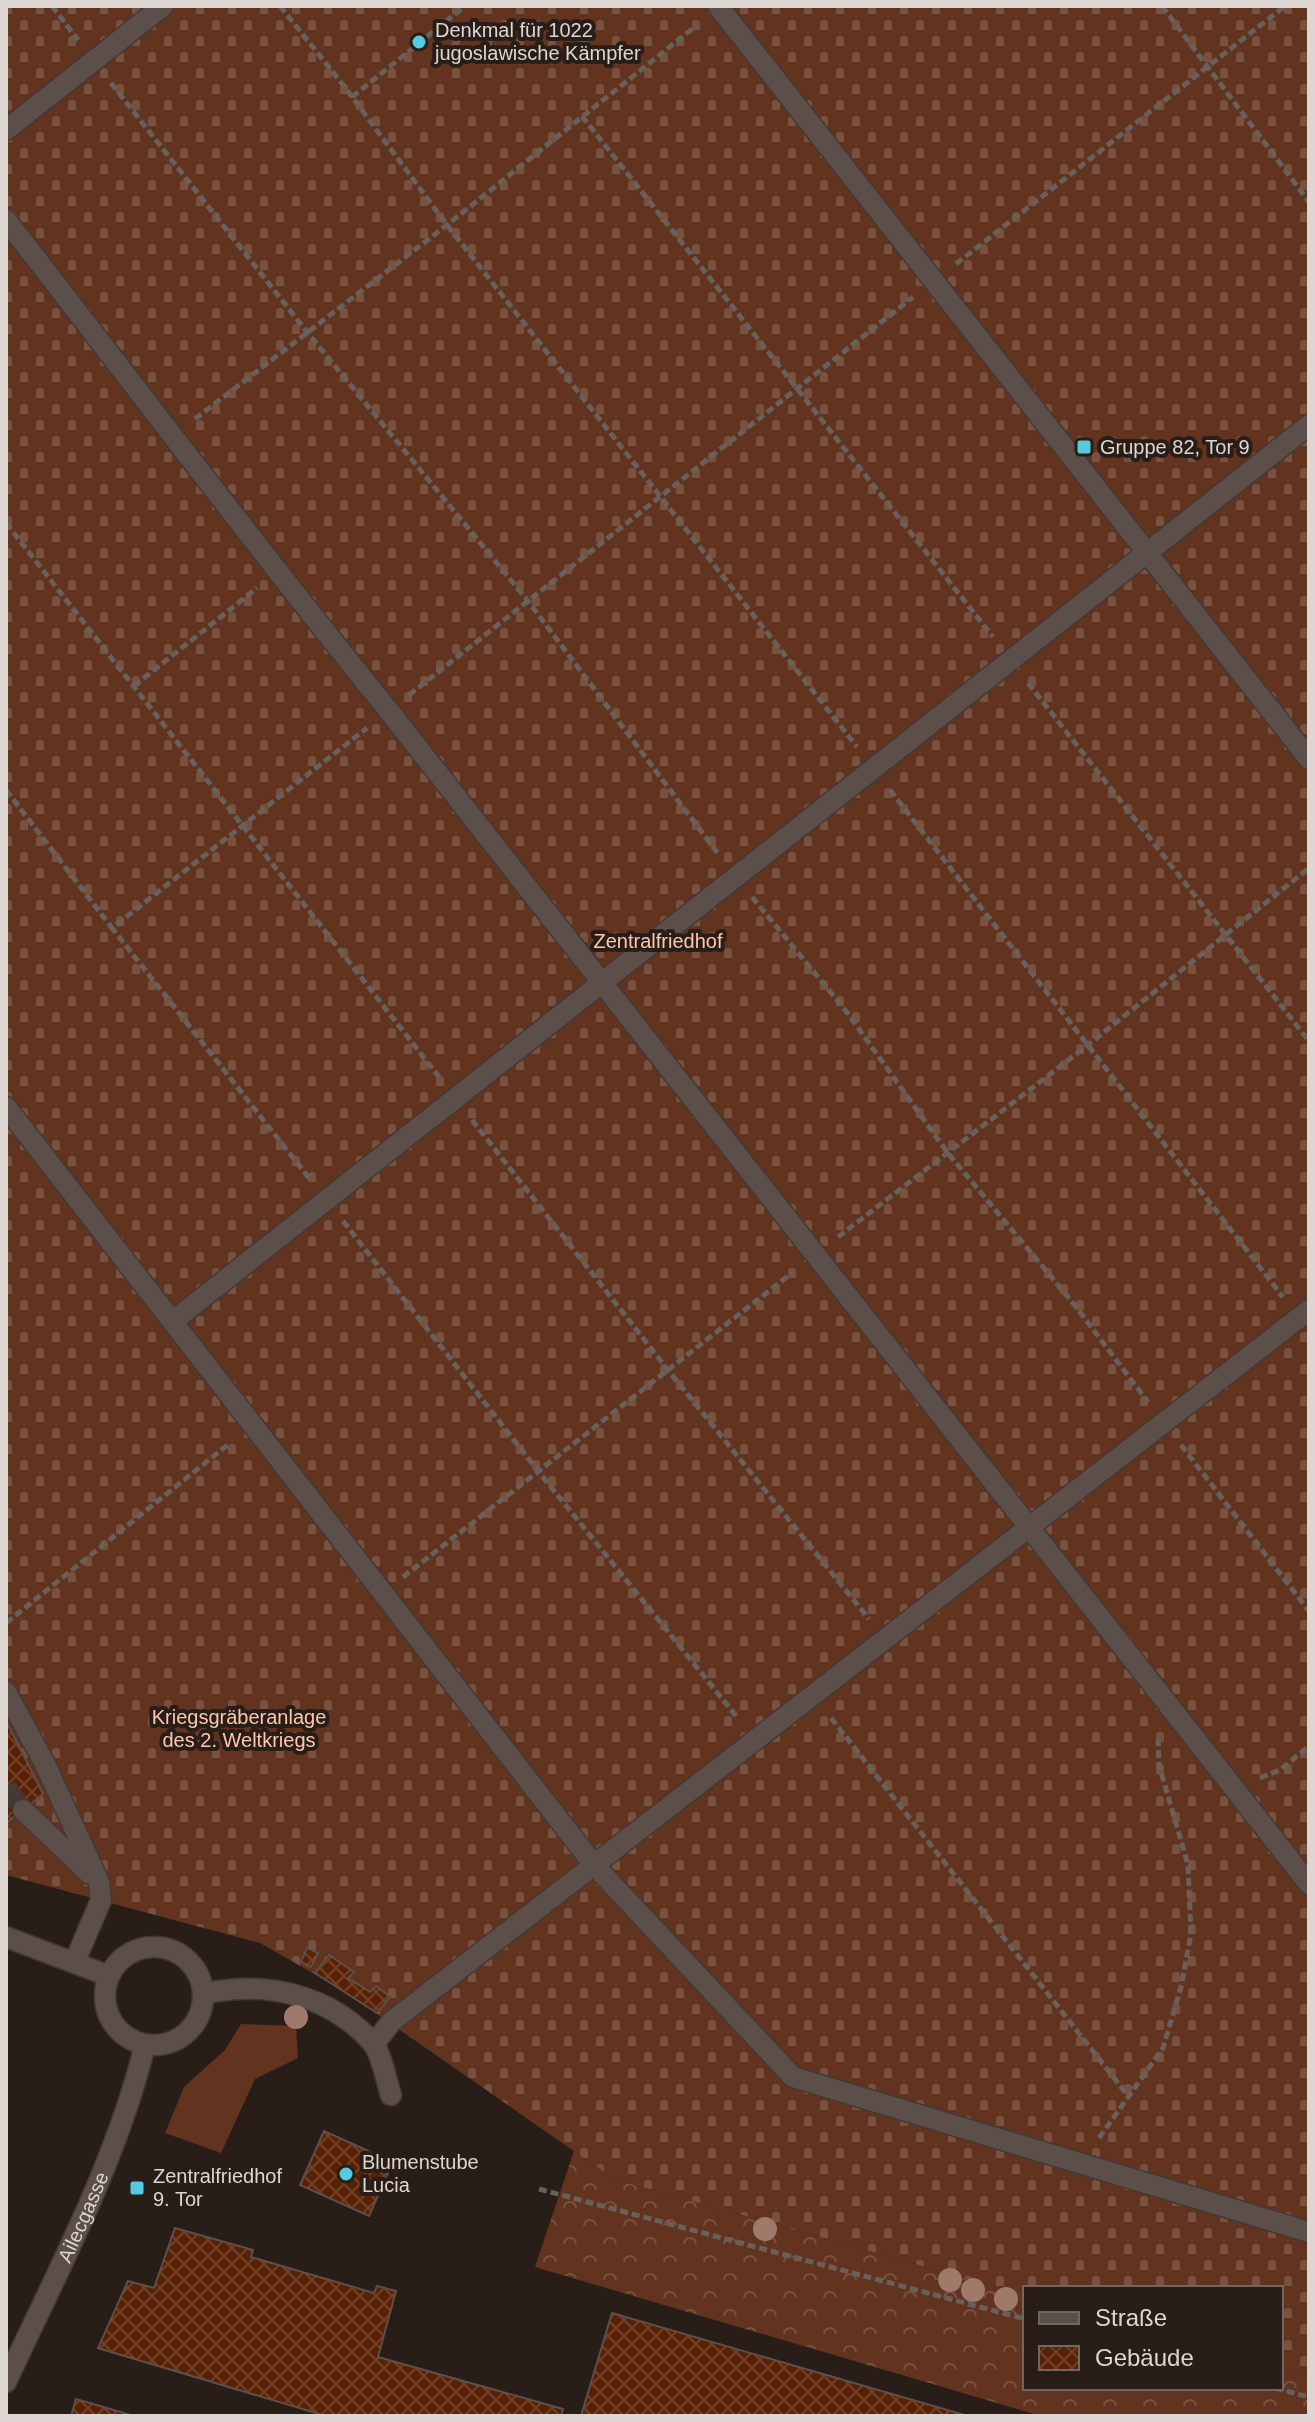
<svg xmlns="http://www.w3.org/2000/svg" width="1315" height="2422" viewBox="0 0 1315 2422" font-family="Helvetica,sans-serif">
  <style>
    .green { fill: #623420 }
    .forest { fill: url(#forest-crowns) }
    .cemetery { fill: url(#cemetery-stones) }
    .building { fill: url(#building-cross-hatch); stroke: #5d4f49; stroke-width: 2 }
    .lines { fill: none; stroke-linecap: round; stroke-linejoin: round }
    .minor-tunnel { stroke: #443934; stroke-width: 20; stroke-dasharray: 20 10; stroke-linecap: butt }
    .minor-casing { stroke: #433935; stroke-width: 23 }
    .path { stroke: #6a605b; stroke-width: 5; stroke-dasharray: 8 4; stroke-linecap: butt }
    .minor { stroke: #5c4e49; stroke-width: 20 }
    .tree { fill: #9f7a6a }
    .poi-dot { fill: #55cae0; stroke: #291d18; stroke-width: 3 }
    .labels { text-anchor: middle; stroke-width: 8; stroke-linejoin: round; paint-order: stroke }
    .poi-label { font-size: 20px; fill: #ded6d2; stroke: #291d18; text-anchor: start }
    .park-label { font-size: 20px; fill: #ffc6ae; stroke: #291d18 }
    .street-label { font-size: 20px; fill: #ded6d2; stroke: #291d18 }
  </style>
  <defs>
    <pattern id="forest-crowns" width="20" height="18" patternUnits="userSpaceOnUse" patternTransform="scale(2)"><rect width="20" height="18" fill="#623420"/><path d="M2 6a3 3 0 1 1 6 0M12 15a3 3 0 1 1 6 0" fill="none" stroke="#785140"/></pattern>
    <pattern id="cemetery-stones" width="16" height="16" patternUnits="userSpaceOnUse" patternTransform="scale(2)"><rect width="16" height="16" fill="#623420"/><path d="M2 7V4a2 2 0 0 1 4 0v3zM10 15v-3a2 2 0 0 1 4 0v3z" fill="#785140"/></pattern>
    <pattern id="building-cross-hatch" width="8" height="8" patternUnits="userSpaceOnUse" patternTransform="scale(2)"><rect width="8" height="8" fill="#592004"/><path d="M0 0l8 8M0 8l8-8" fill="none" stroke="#704028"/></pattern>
  </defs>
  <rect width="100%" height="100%" fill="#291d18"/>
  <path class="green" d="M 241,2024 L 296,2026 L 298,2058 L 255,2079 L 221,2153 L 165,2133 L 184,2087 L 225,2050 Z"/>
  <path class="forest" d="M 574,2151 L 614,2179 L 1025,2295 L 1025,2388 L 1281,2388 L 1281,2368 L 1309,2376 L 1309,2416 L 1041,2416 L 535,2267 Z"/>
  <path class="cemetery" d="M 6,6 L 1309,6 L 1309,2376 L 1281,2368 L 1281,2288 L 1025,2288 L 1025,2295 L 614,2179 L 341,1989 L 260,1943 L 6,1875 Z"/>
  <g class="building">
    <path d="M 6,1721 L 43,1794 L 6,1823 Z"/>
    <path d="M 307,1948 L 318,1953 L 311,1967 L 301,1962 Z"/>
    <path d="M 329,1955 L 354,1972 L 348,1978 L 370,1992 L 376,1986 L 390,1997 L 377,2013 L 315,1973 Z"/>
    <path d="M 324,2131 L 393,2162 L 369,2216 L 300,2185 Z"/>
    <path d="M 175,2228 L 253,2250 L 251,2257 L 374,2293 L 377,2286 L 396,2291 L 378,2357 L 563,2409 L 561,2416 L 326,2416 L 98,2348 L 128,2281 L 154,2288 Z"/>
    <path d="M 612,2313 L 968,2416 L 581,2416 Z"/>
    <path d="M 76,2399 L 134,2416 L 71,2416 Z"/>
  </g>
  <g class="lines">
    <path class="minor-tunnel" d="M 6,1787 L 23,1810"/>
    <defs>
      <g id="minor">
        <path d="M 718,6 L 1309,759"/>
        <path d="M 6,130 L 163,6"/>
        <path d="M 6,220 C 134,384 258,550 389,711 L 1309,1884"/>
        <path d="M 6,1107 L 594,1865 L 391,2022 L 374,2044"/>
        <path d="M 1309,1310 L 594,1865 L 793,2077 L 1309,2232"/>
        <path d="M 173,1321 L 1309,425"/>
        <path d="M 6,1692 L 45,1764 L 99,1882 L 101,1900 L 75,1961"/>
        <path d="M 23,1810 L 90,1874"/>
        <path d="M 6,1937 L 109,1976"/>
        <circle cx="154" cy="1996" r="49"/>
        <path d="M 203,1994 C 264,1980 329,1994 372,2042 C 382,2054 386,2080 391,2095"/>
        <path id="s1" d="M 6,2382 C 57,2272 116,2163 145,2045"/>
      </g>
    </defs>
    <use href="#minor" class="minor-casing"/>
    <g class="path">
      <path d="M 52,6 L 78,40"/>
      <path d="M 280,6 L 344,86 L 447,225 L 857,747"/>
      <path d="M 1162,6 L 1309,202"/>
      <path d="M 111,83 L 307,332 L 528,601 L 719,855"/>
      <path d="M 352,97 L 465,6"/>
      <path d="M 582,116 L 993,637"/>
      <path d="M 956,264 L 1285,6"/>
      <path d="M 195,419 L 447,225 L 697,25"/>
      <path d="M 6,523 L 439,1077"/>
      <path d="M 1028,683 L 1309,1041"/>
      <path d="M 134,686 L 257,588"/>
      <path d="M 409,695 L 913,297"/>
      <path d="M 6,790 L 112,928"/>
      <path d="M 890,790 L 1283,1297"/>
      <path d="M 752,897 L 846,1011 L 947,1152 L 1073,1303 L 1148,1402"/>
      <path d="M 472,1120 L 668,1370 L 869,1619"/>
      <path d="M 309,1178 L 112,928 L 367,728"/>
      <path d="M 343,1221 L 538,1471 L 737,1717"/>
      <path d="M 838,1237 L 1088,1045 L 1309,868"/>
      <path d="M 1181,1445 L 1309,1611"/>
      <path d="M 403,1577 L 792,1273"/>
      <path d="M 6,1623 L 230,1443"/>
      <path d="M 831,1718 L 1129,2097"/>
      <path d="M 1260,1778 L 1280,1770 L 1309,1746"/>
      <path d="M 1099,2138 L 1163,2048 L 1181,1987 L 1191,1934 L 1188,1865 L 1159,1765 L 1158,1740"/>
      <path d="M 539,2189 L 1025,2319"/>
      <path d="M 1275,2388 L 1309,2397"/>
    </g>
    <use href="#minor" class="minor"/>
  </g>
  <g class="tree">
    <circle cx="296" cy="2017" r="12"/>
    <circle cx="765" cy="2229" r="12"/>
    <circle cx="950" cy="2280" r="12"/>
    <circle cx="973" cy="2290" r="12"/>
    <circle cx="1006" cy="2299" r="12"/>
  </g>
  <g class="poi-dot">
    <circle cx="419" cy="42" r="8"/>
    <rect x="1076" y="439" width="16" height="16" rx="4"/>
    <circle cx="346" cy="2174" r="8"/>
    <rect x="129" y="2180" width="16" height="16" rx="4"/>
  </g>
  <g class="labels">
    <g class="poi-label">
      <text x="435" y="37">Denkmal für 1022<tspan x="435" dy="23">jugoslawische Kämpfer</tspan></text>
      <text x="1100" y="454">Gruppe 82, Tor 9</text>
      <text x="362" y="2169">Blumenstube<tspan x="362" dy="23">Lucia</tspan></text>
      <text x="153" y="2183">Zentralfriedhof<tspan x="153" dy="23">9. Tor</tspan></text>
    </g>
    <g class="park-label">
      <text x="658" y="948">Zentralfriedhof</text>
      <text x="239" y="1724">Kriegsgräberanlage<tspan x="239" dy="23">des 2. Weltkriegs</tspan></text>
    </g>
    <g class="street-label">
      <text dy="7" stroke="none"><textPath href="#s1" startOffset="182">Ailecgasse</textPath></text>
    </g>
  </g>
  <rect width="1315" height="2422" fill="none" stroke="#ded6d2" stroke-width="16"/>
  <rect x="1023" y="2286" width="260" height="104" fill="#291d18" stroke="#716762" stroke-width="2"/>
  <rect x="1039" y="2312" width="40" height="12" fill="#5c4e49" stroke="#716762" stroke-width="2"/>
  <text x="1095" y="2326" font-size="24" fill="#ded6d2">Straße</text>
  <rect x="1039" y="2346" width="40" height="24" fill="url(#building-cross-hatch)" stroke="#716762" stroke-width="2"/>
  <text x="1095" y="2366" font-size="24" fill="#ded6d2">Gebäude</text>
</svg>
